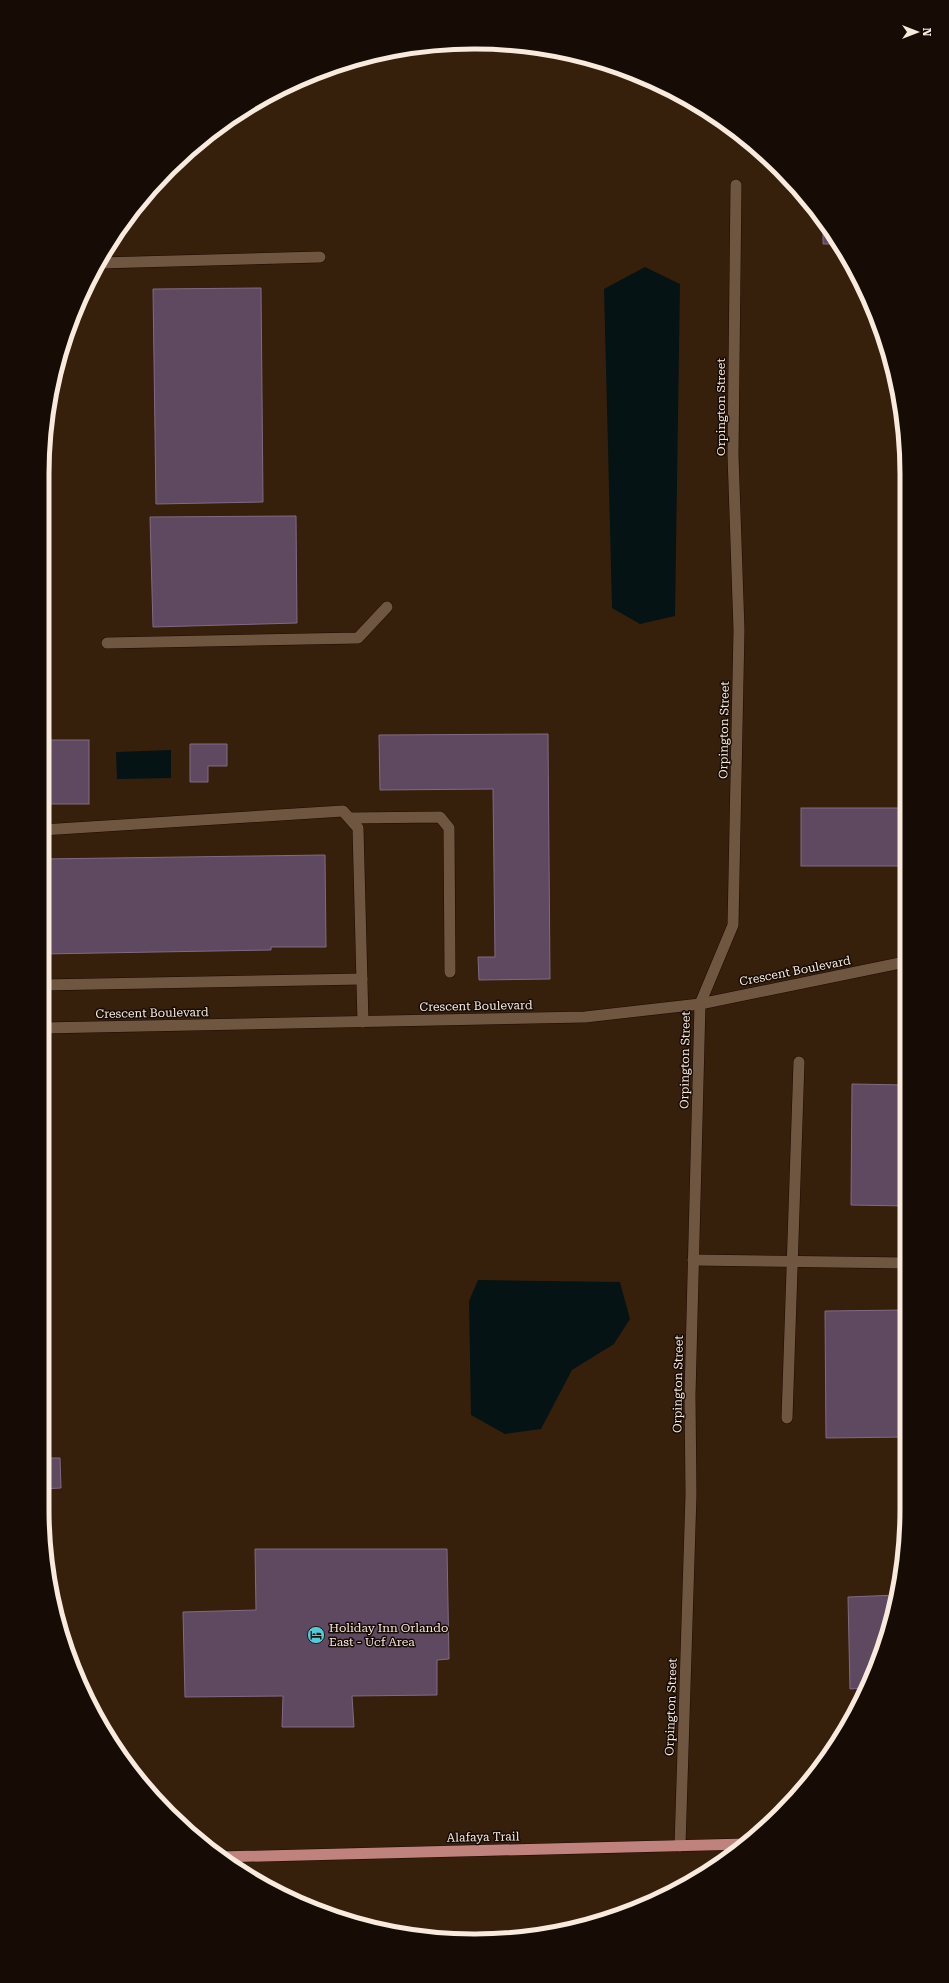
<svg xmlns="http://www.w3.org/2000/svg" width="949" height="1983" viewBox="0 0 949 1983" font-family="'Roboto Serif',serif">
  <style>
    .water { fill: #061314 }
    .building { fill: #5f4960; stroke: #826a82 }
    .lines { fill: none; stroke-linecap: round; stroke-linejoin: round }
    .service-casing { stroke: #1d0900; stroke-width: 12 }
    .minor-casing { stroke: #1d0900; stroke-width: 12 }
    .primary-casing { stroke: #1d0900; stroke-width: 12 }
    .service { stroke: #6f5640; stroke-width: 11 }
    .minor { stroke: #6f5640; stroke-width: 11 }
    .primary { stroke: #bf827c; stroke-width: 11 }
    .labels { text-anchor: middle; stroke-width: 3; stroke-linejoin: round; paint-order: stroke }
    .street-label { font-size: 12px; fill: #f9eade; stroke: #160c05 }
    .poi-label { font-size: 12px; fill: #f9eade; stroke: #160c05; text-anchor: start }
    .rim { fill: none; stroke: #f9eade; stroke-width: 5 }
  </style>
  <rect width="100%" height="100%" fill="#36200c"/>
  <g class="water">
    <path d="M 645,267 L 680,284 L 675,616 L 640,624 L 612,608 L 604,289 Z"/>
    <path d="M 171,750 L 171,778 L 117,779 L 116,752 Z"/>
    <path d="M 478,1280 L 620,1282 L 630,1319 L 614,1344 L 572,1370 L 541,1429 L 505,1434 L 471,1415 L 469,1301 Z"/>
  </g>
  <g class="building">
    <path d="M 823,221 L 836,244 L 823,244 Z"/>
    <path d="M 261,288 L 263,502 L 156,504 L 153,289 Z"/>
    <path d="M 296,516 L 297,623 L 153,627 L 150,517 Z"/>
    <path d="M 548,734 L 550,979 L 479,980 L 478,957 L 495,957 L 493,789 L 380,790 L 379,735 Z"/>
    <rect x="42" y="740" width="47" height="64"/>
    <path d="M 190,744 L 227,744 L 227,766 L 208,766 L 208,782 L 190,782 Z"/>
    <rect x="801" y="808" width="104" height="58"/>
    <path d="M 325,855 L 326,947 L 271,947 L 271,950 L 42,954 L 42,859 Z"/>
    <path d="M 852,1084 L 906,1085 L 906,1206 L 851,1205 Z"/>
    <path d="M 906,1310 L 906,1437 L 826,1438 L 825,1311 Z"/>
    <path d="M 42,1458 L 60,1458 L 61,1488 L 42,1489 Z"/>
    <path d="M 255,1549 L 447,1549 L 449,1659 L 437,1660 L 437,1695 L 352,1696 L 354,1727 L 282,1727 L 283,1696 L 185,1697 L 183,1612 L 256,1610 Z"/>
    <path d="M 898,1595 L 874,1674 L 866,1688 L 850,1689 L 848,1597 Z"/>
  </g>
  <g class="lines">
    <defs>
      <g id="service">
        <path d="M 100,263 L 320,257"/>
        <path d="M 107,643 L 358,638 L 387,607"/>
        <path d="M 350,818 L 440,817 L 449,828 L 450,972"/>
        <path d="M 42,830 L 343,811 L 358,828 L 363,1022"/>
        <path d="M 42,985 L 362,979"/>
        <path d="M 700,1004 L 733,925 L 739,630 L 733,455 L 736,185"/>
        <path d="M 693,1260 L 906,1263"/>
        <path d="M 787,1418 L 799,1062"/>
      </g>
      <g id="minor">
        <path d="M 42,1028 L 585,1017 L 700,1004 L 905,962"/>
        <path d="M 680,1846 L 691,1495 L 690,1395 L 700,1004"/>
      </g>
      <g id="primary">
        <path d="M 220,1857 L 746,1844"/>
        <path d="M 437,1939 L 542,1935"/>
      </g>
    </defs>
    <use href="#service" class="service-casing"/>
    <use href="#minor" class="minor-casing"/>
    <use href="#primary" class="primary-casing"/>
    <use href="#service" class="service"/>
    <use href="#minor" class="minor"/>
    <use href="#primary" class="primary"/>
  </g>
  <defs>
    <symbol id="hotel-disc" viewBox="-11 -11 22 22"><circle r="9.5" fill="#52cbd8" stroke="#160c05"/><path d="M-6-4.5h1.5V1H6V5H4.5V3h-9V5H-6ZM-4 0a1.8 1.8 0 1 1 3.6 0ZM.5 0V-2.5h3Q6-2.5 6 0Z" fill="#111"/></symbol>
  </defs>
  <g fill-rule="evenodd">
    <use href="#hotel-disc" x="306" y="1625" width="20" height="20"/>
  </g>
  <g class="labels">
    <g class="street-label">
      <text transform="translate(721 407) rotate(-90)" y="4">Orpington Street</text>
      <text transform="translate(724 730) rotate(-89)" y="4">Orpington Street</text>
      <text transform="translate(795 971) rotate(-11)" y="4">Crescent Boulevard</text>
      <text transform="translate(476 1006) rotate(-1)" y="4">Crescent Boulevard</text>
      <text transform="translate(152 1013) rotate(-1)" y="4">Crescent Boulevard</text>
      <text transform="translate(685 1060) rotate(-89)" y="4">Orpington Street</text>
      <text transform="translate(678 1384) rotate(-89)" y="4">Orpington Street</text>
      <text transform="translate(671 1707) rotate(-88)" y="4">Orpington Street</text>
      <text transform="translate(483 1837) rotate(-1)" y="4">Alafaya Trail</text>
    </g>
    <g class="poi-label">
      <text x="329" y="1632">Holiday Inn Orlando<tspan x="329" dy="14">East - Ucf Area</tspan></text>
    </g>
  </g>
  <path d="M0 0H949V1983H0ZM474 49H475A425 425 0 0 1 900 474V1509A425 425 0 0 1 475 1934H474A425 425 0 0 1 49 1509V474A425 425 0 0 1 474 49Z" fill="#160c05" fill-rule="evenodd"/>
  <path class="rim" d="M474 49H475A425 425 0 0 1 900 474V1509A425 425 0 0 1 475 1934H474A425 425 0 0 1 49 1509V474A425 425 0 0 1 474 49Z"/>
  <g transform="translate(917 32) rotate(90)" stroke="#160c05" stroke-width="3" paint-order="stroke">
  <path d="M0-3L7 15L0 10L-7 15Z" fill="#f9eade"/>
  <text y="-6" font-size="11" font-weight="bold" text-anchor="middle" fill="#f9eade">N</text>
  </g>
</svg>
